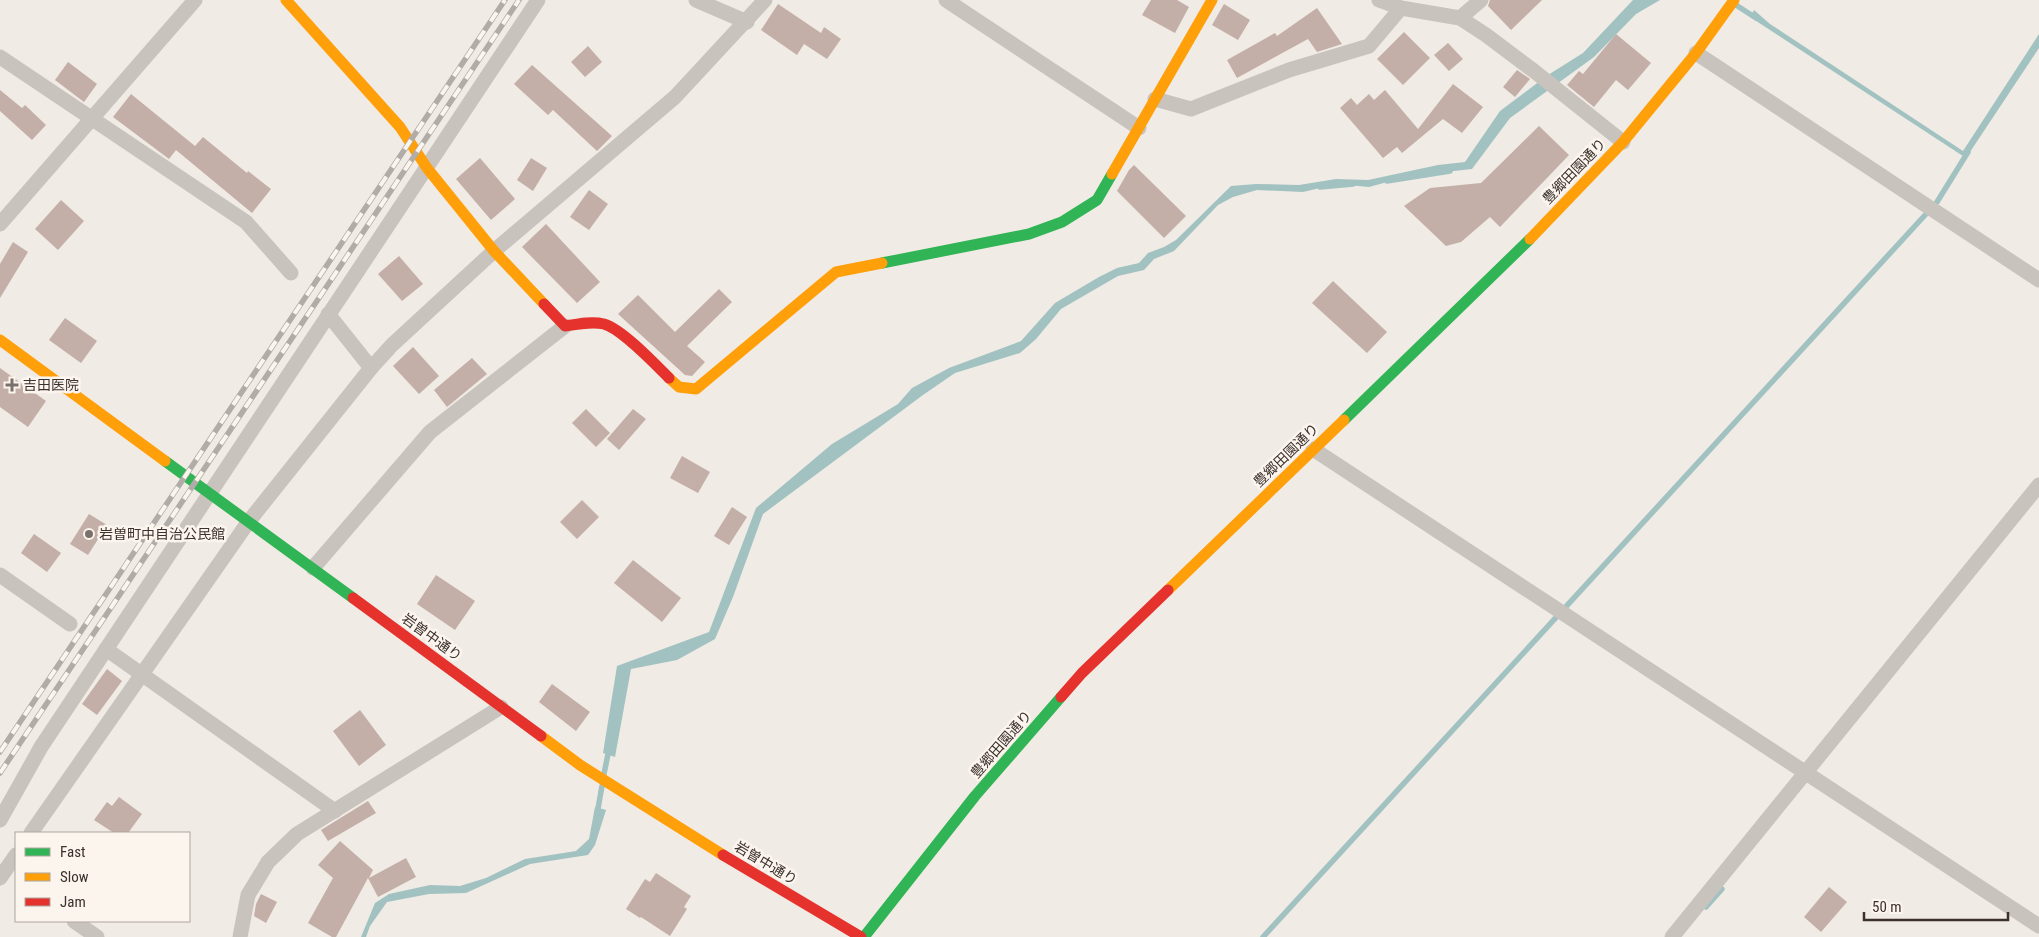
<svg xmlns="http://www.w3.org/2000/svg" width="2039" height="937" viewBox="0 0 2039 937" font-family="'Roboto Condensed','Noto Sans JP',sans-serif">
  <style>
    .water { fill: #a1c2c1 }
    .lines { fill: none; stroke-linecap: round; stroke-linejoin: round }
    .stream { stroke: #a1c2c1; stroke-width: 5.5 }
    .building { fill: #c3afa7 }
    .street { stroke: #c9c3be; stroke-width: 15 }
    .fast { stroke: #30b455; stroke-width: 11 }
    .slow { stroke: #ff9f0a; stroke-width: 11 }
    .jam { stroke: #e5322d; stroke-width: 11 }
    .rail-casing { stroke: #b1aca8; stroke-width: 5.5 }
    .rail { stroke: #fbf5ee; stroke-width: 4; stroke-dasharray: 11; stroke-linecap: butt }
    .poi-dot { fill: #7a716c; stroke: #fbf5ee; stroke-width: 2 }
    .labels { text-anchor: middle; stroke-width: 5; stroke-linejoin: round; paint-order: stroke }
    .street-label { font-size: 14px; fill: #3b302b; stroke: #fbf5ee }
    .poi-label { font-size: 14px; fill: #3b302b; stroke: #fbf5ee; text-anchor: start }
  </style>
  <rect width="100%" height="100%" fill="#f0ebe5"/>
  <g class="water">
    <path d="M 1633,0 L 1660,0 L 1636,14 L 1594,57 L 1510,118 L 1472,169 L 1409,176 L 1369,187 L 1337,184 L 1303,192 L 1257,190 L 1233,197 L 1218,205 L 1174,251 L 1154,259 L 1144,270 L 1118,276 L 1061,309 L 1036,339 L 1020,353 L 955,373 L 923,395 L 763,514 L 733,597 L 715,639 L 677,660 L 631,669 L 615,757 L 603,753 L 617,666 L 709,632 L 756,508 L 832,444 L 898,404 L 912,388 L 949,368 L 1021,341 L 1055,303 L 1099,277 L 1117,268 L 1139,263 L 1148,253 L 1164,247 L 1176,240 L 1231,186 L 1256,184 L 1299,185 L 1336,179 L 1368,180 L 1438,165 L 1465,162 L 1500,111 L 1548,75 L 1583,53 Z"/>
    <path d="M 1754,10 L 1770,24 L 1963,151 L 2039,34 L 2039,48 L 1966,158 L 1750,17 Z"/>
    <path d="M 595,807 L 606,810 L 595,845 L 588,855 L 530,864 L 466,893 L 429,894 L 387,902 L 370,926 L 366,937 L 361,937 L 375,903 L 389,894 L 430,885 L 460,886 L 486,878 L 525,859 L 576,851 L 589,839 Z"/>
  </g>
  <g class="lines">
    <g class="stream">
      <path d="M 1736,5 L 1756,18"/>
      <path d="M 1387,181 L 1450,171"/>
      <path d="M 1320,187 L 1353,184"/>
      <path d="M 604,774 L 609,749"/>
      <path d="M 597,814 L 602,786"/>
      <path d="M 1706,907 L 1722,889"/>
      <path d="M 1263,937 L 1937,202 L 1968,152"/>
    </g>
  </g>
  <g class="building">
    <path d="M 1151,0 L 1177,0 L 1189,7 L 1175,33 L 1142,15 Z"/>
    <path d="M 1490,0 L 1542,0 L 1511,30 L 1488,6 Z"/>
    <path d="M 778,4 L 821,33 L 824,27 L 841,39 L 827,59 L 804,44 L 797,55 L 761,30 Z"/>
    <path d="M 1224,4 L 1250,20 L 1238,40 L 1212,25 Z"/>
    <path d="M 1317,8 L 1342,44 L 1317,52 L 1308,39 L 1237,78 L 1227,60 L 1275,33 L 1277,36 Z"/>
    <path d="M 1404,32 L 1430,58 L 1403,85 L 1377,59 Z"/>
    <path d="M 1616,34 L 1651,63 L 1628,90 L 1616,80 L 1594,107 L 1567,85 L 1579,71 L 1583,74 Z"/>
    <path d="M 1448,43 L 1463,59 L 1449,71 L 1434,55 Z"/>
    <path d="M 588,46 L 602,62 L 585,77 L 571,62 Z"/>
    <path d="M 68,62 L 97,84 L 84,102 L 55,80 Z"/>
    <path d="M 532,65 L 612,136 L 597,151 L 553,110 L 548,115 L 514,84 Z"/>
    <path d="M 1517,70 L 1530,79 L 1515,97 L 1503,87 Z"/>
    <path d="M 1453,84 L 1483,107 L 1462,133 L 1443,119 L 1402,153 L 1397,147 L 1383,158 L 1340,108 L 1351,98 L 1357,105 L 1369,94 L 1374,100 L 1385,90 L 1418,129 Z"/>
    <path d="M 0,90 L 22,108 L 25,105 L 46,125 L 32,140 L 0,111 Z"/>
    <path d="M 131,94 L 195,146 L 203,137 L 247,173 L 248,171 L 271,189 L 252,213 L 176,150 L 169,159 L 113,117 Z"/>
    <path d="M 1539,126 L 1569,155 L 1500,227 L 1490,217 L 1461,242 L 1446,246 L 1404,206 L 1430,188 L 1481,183 Z"/>
    <path d="M 480,158 L 515,199 L 491,220 L 456,179 Z"/>
    <path d="M 531,158 L 547,168 L 533,191 L 517,180 Z"/>
    <path d="M 1134,165 L 1186,216 L 1164,238 L 1117,191 L 1129,170 Z"/>
    <path d="M 589,190 L 608,204 L 589,230 L 570,217 Z"/>
    <path d="M 61,200 L 84,221 L 58,250 L 35,229 Z"/>
    <path d="M 546,224 L 600,282 L 577,303 L 522,247 Z"/>
    <path d="M 13,242 L 28,252 L 0,298 L 0,264 Z"/>
    <path d="M 399,256 L 423,284 L 402,301 L 378,274 Z"/>
    <path d="M 1333,281 L 1387,332 L 1367,353 L 1312,303 Z"/>
    <path d="M 719,289 L 732,302 L 687,346 L 705,362 L 692,376 L 685,375 L 618,314 L 638,295 L 675,332 Z"/>
    <path d="M 65,318 L 97,341 L 81,363 L 49,340 Z"/>
    <path d="M 413,347 L 439,376 L 419,394 L 393,366 Z"/>
    <path d="M 472,358 L 487,374 L 447,407 L 434,390 Z"/>
    <path d="M 0,368 L 46,401 L 28,427 L 0,407 Z"/>
    <path d="M 586,409 L 610,433 L 596,447 L 572,423 Z"/>
    <path d="M 633,409 L 646,419 L 619,450 L 607,439 Z"/>
    <path d="M 682,456 L 710,472 L 698,493 L 670,478 Z"/>
    <path d="M 582,500 L 599,517 L 577,539 L 560,522 Z"/>
    <path d="M 732,507 L 747,517 L 729,545 L 714,536 Z"/>
    <path d="M 89,514 L 107,525 L 88,555 L 70,544 Z"/>
    <path d="M 34,534 L 61,553 L 47,572 L 21,553 Z"/>
    <path d="M 633,560 L 681,598 L 662,622 L 614,583 Z"/>
    <path d="M 436,575 L 475,601 L 455,630 L 417,604 Z"/>
    <path d="M 107,669 L 122,681 L 97,715 L 82,704 Z"/>
    <path d="M 552,684 L 590,712 L 576,731 L 539,702 Z"/>
    <path d="M 360,710 L 386,745 L 359,766 L 333,731 Z"/>
    <path d="M 119,797 L 142,814 L 128,833 L 114,833 L 94,820 L 107,802 L 112,806 Z"/>
    <path d="M 368,801 L 376,813 L 328,841 L 321,830 Z"/>
    <path d="M 340,841 L 373,870 L 369,878 L 406,858 L 416,877 L 378,897 L 368,878 L 336,937 L 332,937 L 308,923 L 333,878 L 318,865 Z"/>
    <path d="M 656,873 L 691,896 L 684,907 L 687,909 L 670,936 L 641,917 L 640,918 L 626,909 L 645,879 L 650,882 Z"/>
    <path d="M 1829,887 L 1847,902 L 1821,932 L 1804,917 Z"/>
    <path d="M 261,894 L 277,902 L 266,923 L 254,916 L 256,904 Z"/>
  </g>
  <g class="lines">
    <g class="street">
      <path d="M 696,0 L 747,22"/>
      <path d="M 946,0 L 1139,128"/>
      <path d="M 1379,0 L 1401,8 L 1460,18 L 1486,35 L 1534,71 L 1623,142"/>
      <path d="M 1460,18 L 1481,0"/>
      <path d="M 1696,53 L 2039,280"/>
      <path d="M 0,57 L 246,222 L 291,273"/>
      <path d="M 1155,99 L 1191,109 L 1289,70 L 1369,46 L 1401,8"/>
      <path d="M 0,224 L 195,0"/>
      <path d="M 328,314 L 371,368"/>
      <path d="M 1313,449 L 2039,926"/>
      <path d="M 313,568 L 430,432 L 565,326"/>
      <path d="M 0,575 L 70,624"/>
      <path d="M 106,649 L 335,811"/>
      <path d="M 0,820 L 41,747 L 538,0"/>
      <path d="M 31,833 L 249,521 L 371,368 L 392,345 L 494,251 L 675,97 L 765,0"/>
      <path d="M 0,878 L 16,855"/>
      <path d="M 74,921 L 97,937"/>
      <path d="M 240,937 L 248,895 L 268,862 L 297,834 L 501,707"/>
      <path d="M 1672,937 L 2039,485"/>
    </g>
    <g class="fast">
      <path d="M 882,263 L 1029,234 L 1062,222 L 1097,200 L 1112,174"/>
      <path d="M 1344,420 L 1530,239"/>
      <path d="M 165,461 L 353,598"/>
      <path d="M 864,937 L 975,796 L 1061,697"/>
    </g>
    <g class="slow">
      <path d="M 286,0 L 400,127 L 427,168 L 494,251 L 544,304"/>
      <path d="M 1112,174 L 1212,0"/>
      <path d="M 1530,239 L 1623,142 L 1696,53 L 1734,0"/>
      <path d="M 0,340 L 165,461"/>
      <path d="M 669,378 L 679,387 L 696,389 L 836,272 L 882,263"/>
      <path d="M 1168,590 L 1344,420"/>
      <path d="M 541,736 L 580,765 L 723,855"/>
    </g>
    <g class="jam">
      <path d="M 544,304 L 565,326 C 577,324 592,321 604,324 C 622,329 655,364 669,378"/>
      <path d="M 353,598 L 541,736"/>
      <path d="M 1061,697 L 1082,673 L 1168,590"/>
      <path d="M 723,855 L 861,937"/>
    </g>
    <defs>
      <g id="rail">
        <path d="M 0,752 L 505,0"/>
        <path d="M 0,773 L 519,0"/>
      </g>
    </defs>
    <use href="#rail" class="rail-casing"/>
    <use href="#rail" class="rail"/>
  </g>
  <g class="poi-dot">
    <path d="M9.5 377.5h5v5h5v5h-5v5h-5v-5h-5v-5h5z"/>
    <circle cx="89" cy="534" r="5"/>
  </g>
  <g class="labels">
    <g class="street-label">
      <text transform="translate(1574 171) rotate(-46)" y="5">豊郷田園通り</text>
      <text transform="translate(1286 455) rotate(-44)" y="5">豊郷田園通り</text>
      <text transform="translate(432 637) rotate(36)" y="5">岩曽中通り</text>
      <text transform="translate(1001 744) rotate(-49)" y="5">豊郷田園通り</text>
      <text transform="translate(766 863) rotate(31)" y="5">岩曽中通り</text>
    </g>
    <g class="poi-label">
      <text x="23" y="390">吉田医院</text>
      <text x="99" y="539">岩曽町中自治公民館</text>
    </g>
  </g>
  <rect x="15" y="832" width="175" height="90" fill="#fbf5ee" stroke="#aea6a0"/>
  <rect x="25" y="848" width="25" height="8" fill="#30b455" stroke="#aea6a0"/>
  <text x="60" y="857" font-size="15" fill="#3b302b">Fast</text>
  <rect x="25" y="873" width="25" height="8" fill="#ff9f0a" stroke="#aea6a0"/>
  <text x="60" y="882" font-size="15" fill="#3b302b">Slow</text>
  <rect x="25" y="898" width="25" height="8" fill="#e5322d" stroke="#aea6a0"/>
  <text x="60" y="907" font-size="15" fill="#3b302b">Jam</text>
  <path d="M1864 912v8h144v-8" fill="none" stroke="#3b302b" stroke-width="2.5"/>
  <text x="1872" y="912" font-size="15" fill="#3b302b" stroke="#fbf5ee" stroke-width="4" paint-order="stroke">50 m</text>
</svg>
